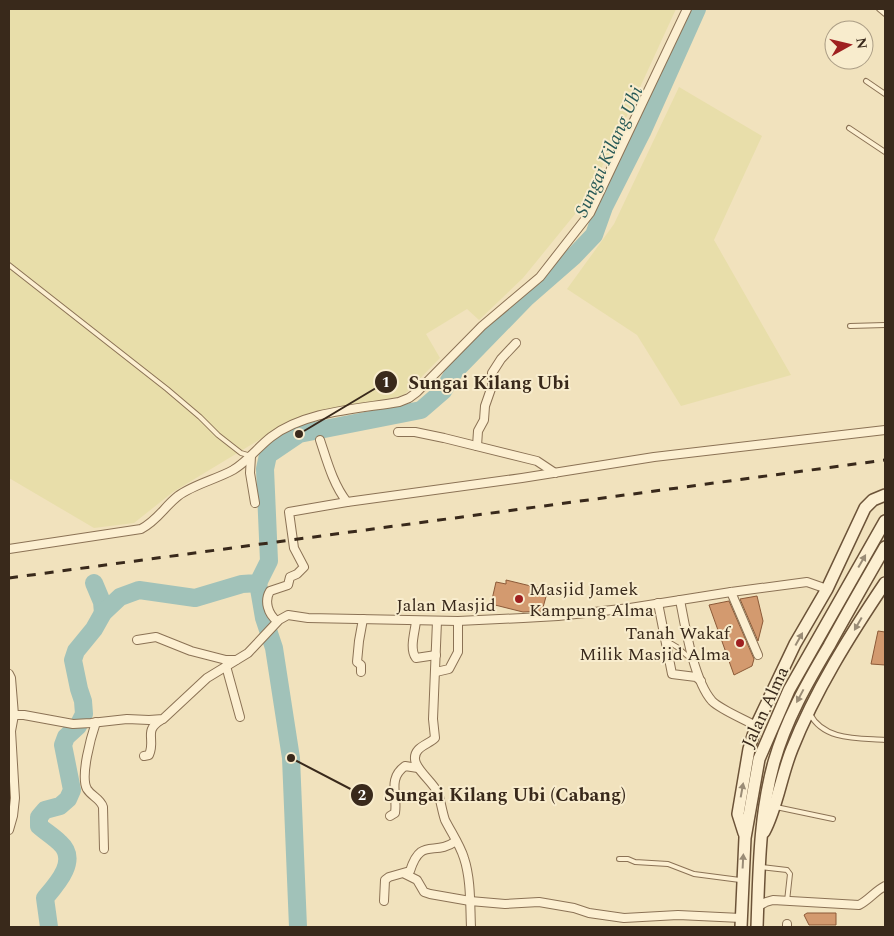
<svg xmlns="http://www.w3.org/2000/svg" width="894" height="936" viewBox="0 0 894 936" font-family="Spectral,serif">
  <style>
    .farmland { fill: #e8deaa }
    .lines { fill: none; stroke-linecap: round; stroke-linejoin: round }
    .river { stroke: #a1c2b9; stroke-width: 18 }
    .building { fill: #d39a6f; stroke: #8c5a38 }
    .lane-casing { stroke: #8b7255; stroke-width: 6 }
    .street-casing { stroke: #8b7255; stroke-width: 10 }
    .secondary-casing { stroke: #6c5338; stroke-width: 14 }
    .lane { stroke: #fcefd1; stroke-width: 4 }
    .street { stroke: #fcefd1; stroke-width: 8 }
    .secondary { stroke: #fcefd1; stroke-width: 11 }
    .rail { stroke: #39291b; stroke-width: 3; stroke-dasharray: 9 9; stroke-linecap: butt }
    .oneway { fill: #9a8c76 }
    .poi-dot { fill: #9f2020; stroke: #f8eccd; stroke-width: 2 }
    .labels { text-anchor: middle; stroke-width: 4; stroke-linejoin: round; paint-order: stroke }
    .poi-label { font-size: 18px; fill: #39291b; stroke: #f8eccd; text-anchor: start }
    .street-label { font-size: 18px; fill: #39291b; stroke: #f8eccd }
    .water-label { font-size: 19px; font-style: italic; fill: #285a57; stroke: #f8eccd }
    .leader { fill: none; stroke: #39291b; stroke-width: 2 }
    .callout-dot { fill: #39291b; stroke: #f8eccd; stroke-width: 2 }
    .mark-label { font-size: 15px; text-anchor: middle; font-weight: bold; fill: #fff }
    .callout-label { font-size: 19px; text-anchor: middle; font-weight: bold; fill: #39291b; stroke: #f8eccd; stroke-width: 4; stroke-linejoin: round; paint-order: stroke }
  </style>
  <rect width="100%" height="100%" fill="#f1e2bd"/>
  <g class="farmland">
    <path d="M 9,9 L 676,9 L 613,146 L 580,208 L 523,278 L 479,320 L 467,309 L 426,334 L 440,358 L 404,395 L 282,426 L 173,492 L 134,523 L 94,528 L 9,478 Z"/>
    <path d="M 679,87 L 762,136 L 714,240 L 791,375 L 681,406 L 637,335 L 567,289 L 614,224 Z"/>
  </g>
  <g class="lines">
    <g class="river">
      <path d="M 94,583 L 102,602 L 103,613"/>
      <path d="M 258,583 L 264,618 L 274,648 L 291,758 L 298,927"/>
      <path d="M 49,927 L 45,898 C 57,884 79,860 60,843 C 54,837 46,832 39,826 L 39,817 L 45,810 L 60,806 L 68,799 L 72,790 L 63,745 L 66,737 L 78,726 L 84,714 L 83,701 L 79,689 L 73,660 L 76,651 L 94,629 L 103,613 L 120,597 L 139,590 L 195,598 L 242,584 L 258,583 L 269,561 L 265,469 L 268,455 L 299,434 L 421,410 L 443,391 L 454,372 L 526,298 L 573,257 L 594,235 L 604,207 L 642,132 L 697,9"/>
    </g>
  </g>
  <g class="building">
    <path d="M 506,580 L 539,588 L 538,591 L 547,593 L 542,611 L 523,612 L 491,604 L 496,582 L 506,584 Z"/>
    <path d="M 757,596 L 763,621 L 758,641 L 740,599 Z"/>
    <path d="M 729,601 L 754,659 L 752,666 L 734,675 L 709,605 Z"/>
    <path d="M 878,631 L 885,632 L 885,665 L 871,664 Z"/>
    <path d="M 807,913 L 836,913 L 836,925 L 809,925 L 804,915 Z"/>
  </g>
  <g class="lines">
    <defs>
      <g id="lane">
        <path d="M 879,9 L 885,14"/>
        <path d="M 866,81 L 885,94"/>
        <path d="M 849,128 L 885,152"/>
        <path d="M 9,265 L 167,389 L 200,417 L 218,435 L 241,453 L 251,456"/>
        <path d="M 850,326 L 885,325"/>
        <path d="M 667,641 L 677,647 L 691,659"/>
        <path d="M 810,714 C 824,741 859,738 885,740"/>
        <path d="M 776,807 L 833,819"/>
        <path d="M 619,859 L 628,859 L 635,862 L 668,864 L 694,874 L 740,880"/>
        <path d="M 761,867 L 787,870 L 790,874 L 787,901"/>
      </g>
      <g id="street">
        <path d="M 398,432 L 415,432 L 444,438 L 537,461 L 555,473"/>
        <path d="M 320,440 C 327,461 333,484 347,502 L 522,478 L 654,457 L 885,430"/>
        <path d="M 477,446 L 478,431 L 484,420 L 485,406 L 492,386 L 492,373 L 501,359 L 516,343"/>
        <path d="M 251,456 L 250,473 L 255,503"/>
        <path d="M 9,549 L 141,529 C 158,520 164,507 178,496 C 192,485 217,479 233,470 C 248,461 258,447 271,437 C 305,411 358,409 399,402 L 409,398 L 417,392 L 482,326 L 540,277 L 590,213 L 687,9"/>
        <path d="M 731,592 L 758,655"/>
        <path d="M 680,600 C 685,626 694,681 712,701 C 721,710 744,719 756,726"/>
        <path d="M 658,603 L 672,674 L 696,677 L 701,681"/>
        <path d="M 277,621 C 268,614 264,601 270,591 L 288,585 L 290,577 L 297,574 L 304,567 L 294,548 L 289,512 L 347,502"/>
        <path d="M 416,621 C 415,632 409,649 416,658 L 436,655"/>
        <path d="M 437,621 L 433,719 L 435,738 C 428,745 414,747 415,759 C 415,769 433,782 438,793 C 441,802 442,811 445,820 C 451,832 460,845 464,858 C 471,879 470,905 471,927"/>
        <path d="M 137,640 L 156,637 L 191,651 L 226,660 L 236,660"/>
        <path d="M 226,666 L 240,717"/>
        <path d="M 361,672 L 361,665 L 357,662 L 359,641 L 363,619"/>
        <path d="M 436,672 L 449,669 L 458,652 L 458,621"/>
        <path d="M 9,674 L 11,678 L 14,715 L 11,731 L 15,798 L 13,816 L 9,830"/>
        <path d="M 14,715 L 24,715 L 73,724 L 91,723 L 127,719 L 149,720 L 163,719 L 207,678 L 248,653 L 279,620 L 288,615 L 308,618 L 458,621 L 523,618 L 558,616 L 630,608 L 731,592 L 807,582 L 827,589"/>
        <path d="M 96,722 C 91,737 80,776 87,789 C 92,797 100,798 103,807 L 104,849"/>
        <path d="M 144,756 L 149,755 C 156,739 143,731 161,720"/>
        <path d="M 390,816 L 395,813 C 398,795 387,779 405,766 L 418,768"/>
        <path d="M 405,874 L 417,880 L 424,892 L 430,894 L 470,901 L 505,904 L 539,902 L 574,908 L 589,913 L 624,918 L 678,915 L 741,918"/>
        <path d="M 384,901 L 385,880 L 389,877 L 410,871 C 421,836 434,857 456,841"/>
        <path d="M 757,907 L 766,902 L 773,900 L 859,905 C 869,900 875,891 885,886"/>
        <path d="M 787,927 L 787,924"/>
      </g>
      <g id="secondary">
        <path d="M 764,832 C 777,808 781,776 792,749 C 815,691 850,635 885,583"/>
        <path d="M 744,833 L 738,814 L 749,749 L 756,726 L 795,644 L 827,589 L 865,508 L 873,500 L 885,495"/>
        <path d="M 741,927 L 745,838 L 759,759 L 789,690 L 885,521"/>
        <path d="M 757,927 C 759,872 759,816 774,762 C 786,720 807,683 829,646 C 847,613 866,580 885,547"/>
      </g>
    </defs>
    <use href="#lane" class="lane-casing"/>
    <use href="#street" class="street-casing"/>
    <use href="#secondary" class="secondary-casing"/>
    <use href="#lane" class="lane"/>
    <use href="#street" class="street"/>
    <use href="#secondary" class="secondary"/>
    <path class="rail" d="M 9,578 L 885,460"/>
  </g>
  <defs><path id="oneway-solid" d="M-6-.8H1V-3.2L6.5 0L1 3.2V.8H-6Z" transform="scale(1.25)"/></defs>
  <g class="oneway">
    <use href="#oneway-solid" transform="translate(862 561) rotate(-60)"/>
    <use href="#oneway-solid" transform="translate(858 624) rotate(120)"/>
    <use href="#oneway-solid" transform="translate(799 639) rotate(-61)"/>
    <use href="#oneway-solid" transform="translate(800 696) rotate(118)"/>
    <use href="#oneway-solid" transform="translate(742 790) rotate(-80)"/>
    <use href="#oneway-solid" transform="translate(743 861) rotate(-87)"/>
  </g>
  <g class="poi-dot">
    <circle cx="519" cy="599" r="5"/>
    <circle cx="740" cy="643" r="5"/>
  </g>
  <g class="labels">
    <g class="poi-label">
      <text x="529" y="595">Masjid Jamek<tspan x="529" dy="21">Kampung Alma</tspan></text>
      <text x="730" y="639" text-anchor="end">Tanah Wakaf<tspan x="730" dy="21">Milik Masjid Alma</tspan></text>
    </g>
    <g class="street-label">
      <text x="446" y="611">Jalan Masjid</text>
      <text transform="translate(765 707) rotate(-65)" y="6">Jalan Alma</text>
    </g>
    <g class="water-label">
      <text transform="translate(608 151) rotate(-66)" y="7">Sungai Kilang Ubi</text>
    </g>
  </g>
  <path class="leader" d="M299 434L386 382M291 758L362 795"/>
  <g class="callout-dot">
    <circle cx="299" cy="434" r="5"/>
    <circle cx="291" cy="758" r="5"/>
    <circle cx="386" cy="382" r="12"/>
    <circle cx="362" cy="795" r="12"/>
  </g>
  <g class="mark-label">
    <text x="386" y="387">1</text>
    <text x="362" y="800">2</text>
  </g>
  <g class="callout-label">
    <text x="489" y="389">Sungai Kilang Ubi</text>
    <text x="505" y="801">Sungai Kilang Ubi (Cabang)</text>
  </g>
  <rect width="894" height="936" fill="none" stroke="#39291b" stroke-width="20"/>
  <g transform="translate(849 45) rotate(82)"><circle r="24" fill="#f8eccd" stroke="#ac9e86"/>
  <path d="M0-4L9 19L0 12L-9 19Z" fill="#9f2020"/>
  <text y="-8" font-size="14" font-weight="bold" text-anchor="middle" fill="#39291b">N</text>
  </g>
</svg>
